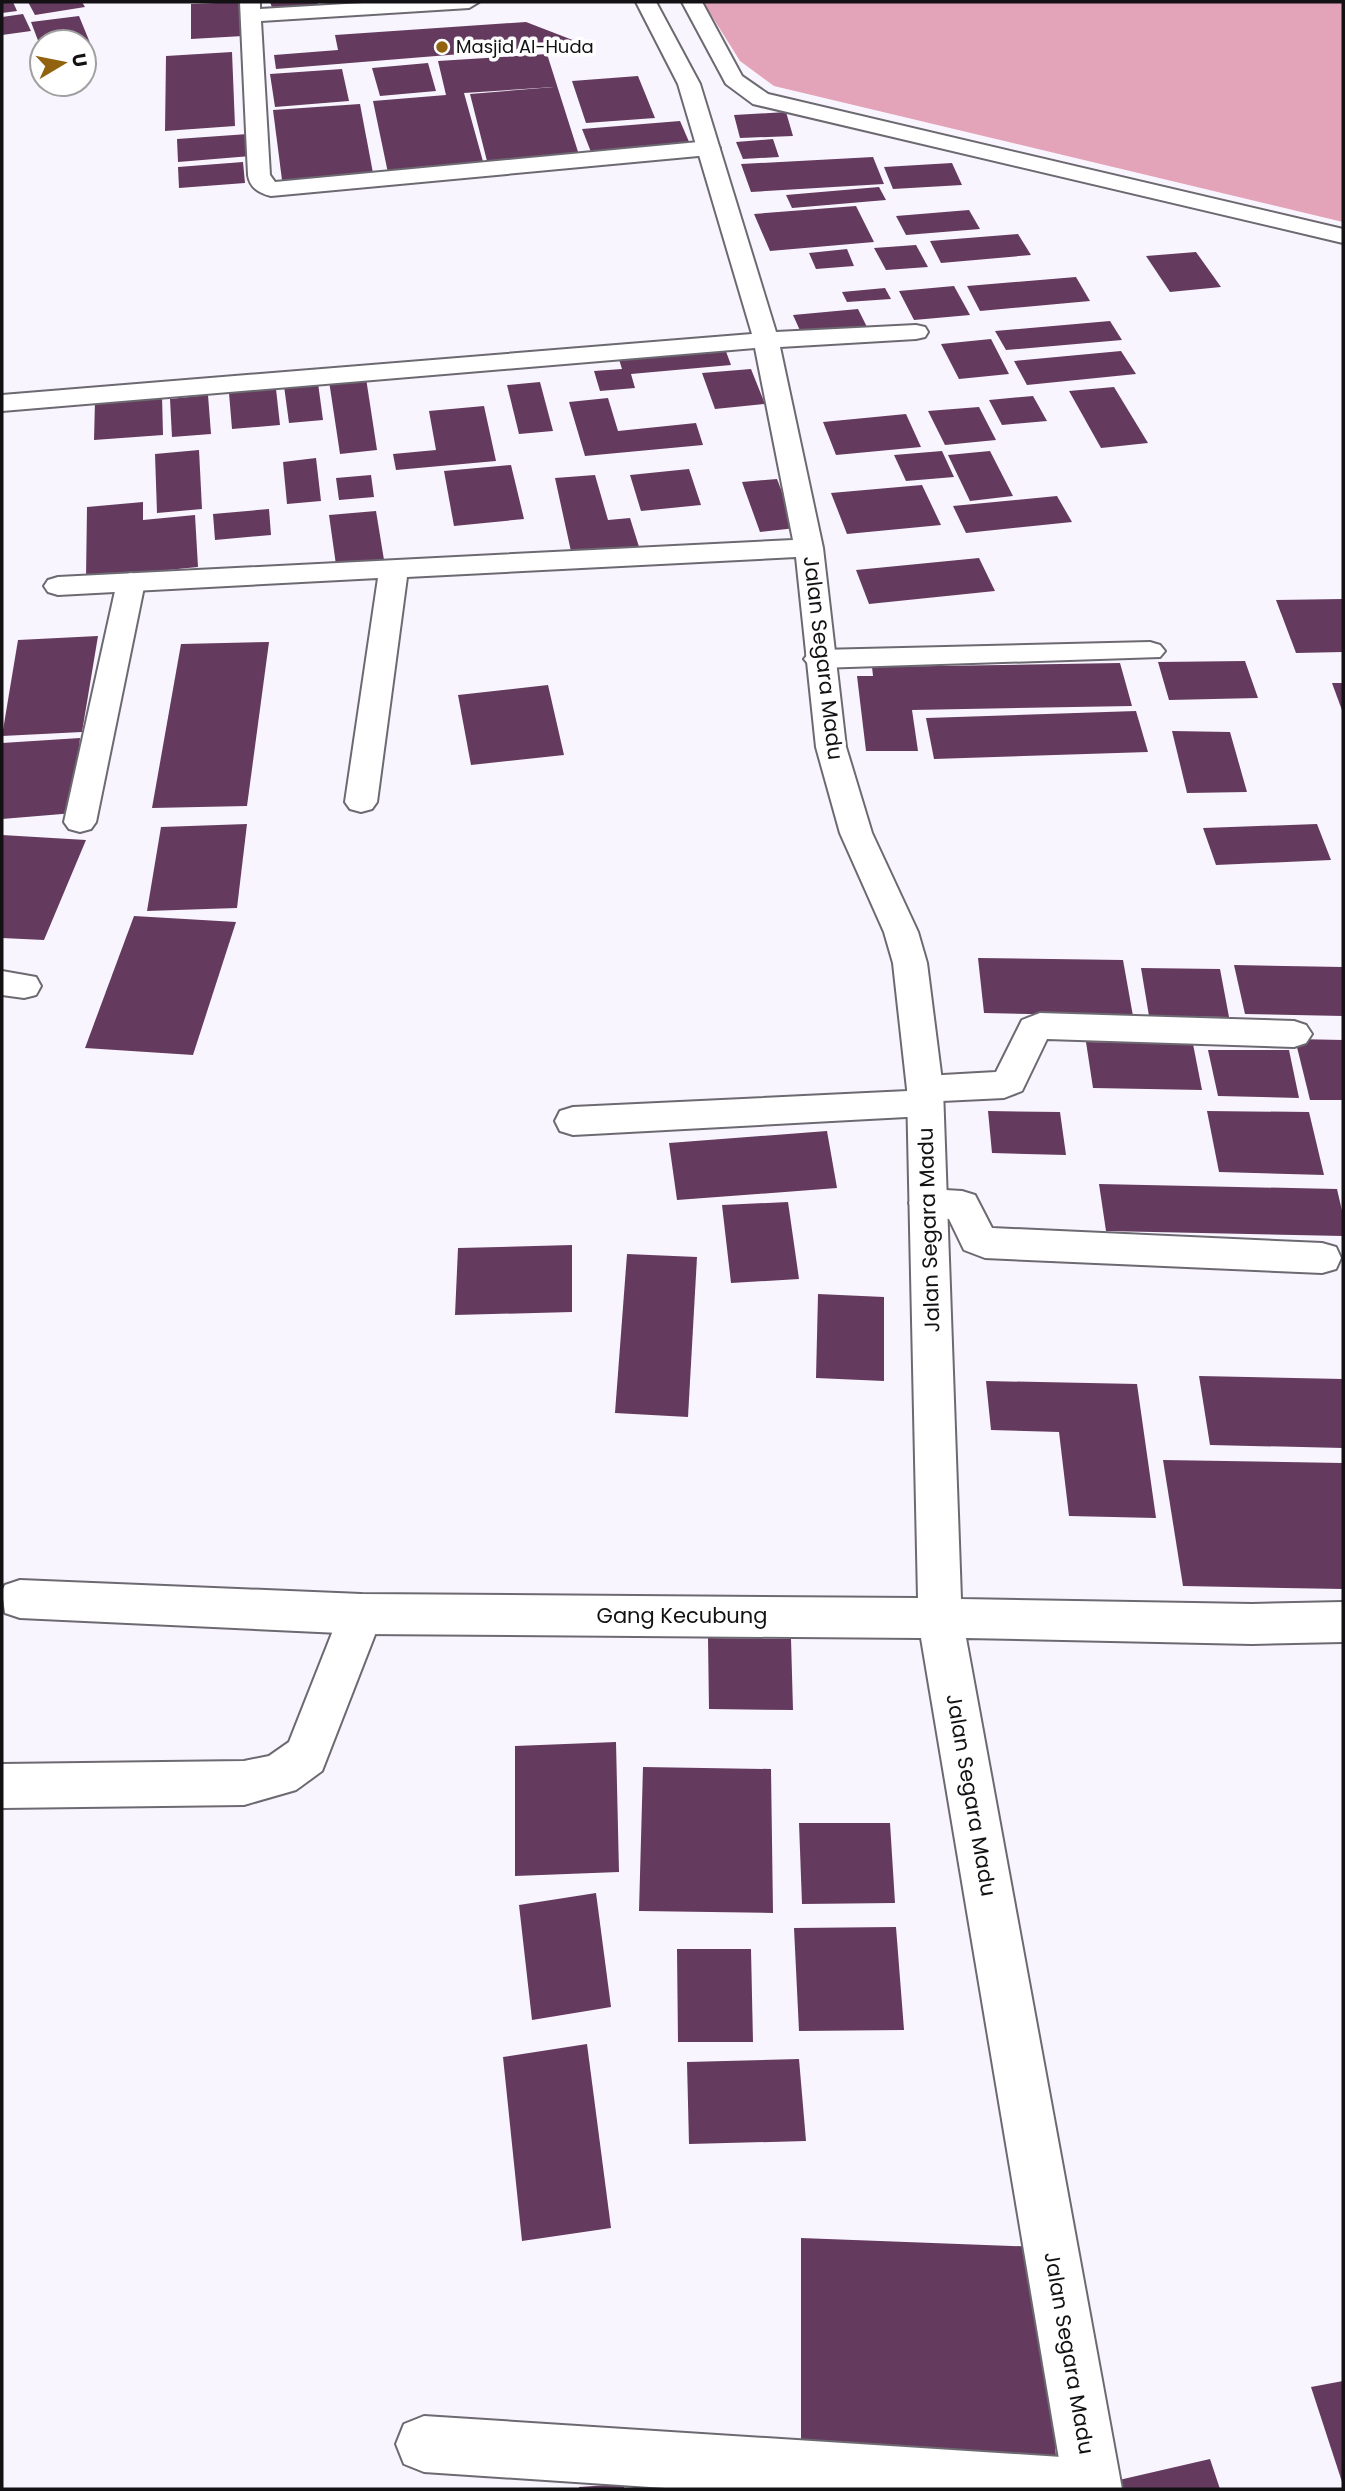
<svg xmlns="http://www.w3.org/2000/svg" width="1345" height="2491" viewBox="0 0 1345 2491" font-family="Poppins,sans-serif">
  <style>
    .forest { fill: #e3a4b9 }
    .building { fill: #643b5f }
    .lines { fill: none; stroke-linecap: round; stroke-linejoin: round }
    .service-casing { stroke: #6d6971; stroke-width: 4 }
    .minor-casing { stroke: #6d6971; stroke-width: 4 }
    .service { fill: #fff; fill-rule: evenodd }
    .minor { fill: #fff; fill-rule: evenodd }
    .poi-dot { fill: #91630e; stroke: #fff; stroke-width: 2.5 }
    .labels { text-anchor: middle; stroke-width: 7; stroke-linejoin: round; paint-order: stroke }
    .far-poi-label { font-size: 18px; fill: #131114; stroke: #fff; text-anchor: start }
    .street-label { font-size: 21px; fill: #131114; stroke: #fff }
  </style>
  <rect width="100%" height="100%" fill="#f9f5fe"/>
  <path class="forest" d="M 703,2 L 1343,2 L 1343,222 L 774,86 L 740,61 Z"/>
  <g class="building">
    <path d="M 2,2 L 13,2 L 17,11 L 2,13 Z"/>
    <path d="M 28,2 L 82,2 L 85,7 L 35,15 Z"/>
    <path d="M 241,2 L 243,36 L 191,39 L 191,4 Z"/>
    <path d="M 270,2 L 317,2 L 320,9 L 274,13 Z"/>
    <path d="M 23,14 L 31,31 L 2,35 L 2,17 Z"/>
    <path d="M 79,16 L 95,55 L 84,57 L 84,42 L 42,42 L 42,51 L 31,22 Z"/>
    <path d="M 526,22 L 583,44 L 276,69 L 274,55 L 338,50 L 335,35 Z"/>
    <path d="M 232,52 L 235,126 L 165,131 L 166,56 Z"/>
    <path d="M 547,54 L 580,158 L 488,165 L 470,94 L 554,87 L 464,93 L 484,165 L 388,173 L 373,101 L 446,95 L 438,61 Z"/>
    <path d="M 428,63 L 436,91 L 380,96 L 372,68 Z"/>
    <path d="M 342,69 L 349,101 L 275,107 L 270,74 Z"/>
    <path d="M 638,76 L 655,118 L 586,123 L 572,81 Z"/>
    <path d="M 360,104 L 373,173 L 282,180 L 273,110 Z"/>
    <path d="M 786,112 L 793,136 L 740,138 L 734,115 Z"/>
    <path d="M 680,121 L 690,144 L 591,152 L 582,129 Z"/>
    <path d="M 248,134 L 251,156 L 178,162 L 177,139 Z"/>
    <path d="M 773,139 L 779,157 L 743,159 L 736,142 Z"/>
    <path d="M 873,157 L 884,184 L 751,192 L 741,164 Z"/>
    <path d="M 243,162 L 245,183 L 179,188 L 178,167 Z"/>
    <path d="M 952,163 L 962,185 L 893,189 L 884,167 Z"/>
    <path d="M 879,187 L 886,200 L 792,208 L 786,195 Z"/>
    <path d="M 856,206 L 874,242 L 770,251 L 754,214 Z"/>
    <path d="M 969,210 L 980,229 L 906,235 L 896,216 Z"/>
    <path d="M 1018,234 L 1031,255 L 941,263 L 930,241 Z"/>
    <path d="M 916,245 L 928,267 L 886,270 L 874,248 Z"/>
    <path d="M 847,249 L 854,266 L 816,269 L 809,253 Z"/>
    <path d="M 1196,252 L 1221,287 L 1170,292 L 1146,256 Z"/>
    <path d="M 1076,277 L 1090,301 L 980,311 L 967,286 Z"/>
    <path d="M 954,286 L 970,315 L 914,320 L 899,291 Z"/>
    <path d="M 885,288 L 891,299 L 847,302 L 842,292 Z"/>
    <path d="M 858,309 L 868,329 L 802,335 L 793,315 Z"/>
    <path d="M 1110,321 L 1122,340 L 1006,350 L 995,331 Z"/>
    <path d="M 991,339 L 1009,374 L 959,379 L 941,344 Z"/>
    <path d="M 724,346 L 731,365 L 631,374 L 635,388 L 600,391 L 594,371 L 622,369 L 618,356 Z"/>
    <path d="M 1121,351 L 1136,374 L 1027,385 L 1014,361 Z"/>
    <path d="M 751,369 L 765,404 L 715,409 L 702,373 Z"/>
    <path d="M 366,378 L 377,450 L 340,454 L 329,381 Z"/>
    <path d="M 540,382 L 553,431 L 519,434 L 507,385 Z"/>
    <path d="M 318,383 L 323,420 L 289,423 L 284,386 Z"/>
    <path d="M 1114,387 L 1148,443 L 1101,448 L 1069,391 Z"/>
    <path d="M 276,389 L 280,425 L 232,429 L 229,393 Z"/>
    <path d="M 162,395 L 163,435 L 94,440 L 95,401 Z"/>
    <path d="M 208,395 L 211,434 L 172,437 L 170,399 Z"/>
    <path d="M 1033,396 L 1047,421 L 1002,425 L 989,400 Z"/>
    <path d="M 608,398 L 618,431 L 696,423 L 703,445 L 585,456 L 569,402 Z"/>
    <path d="M 484,406 L 496,461 L 396,470 L 393,454 L 436,450 L 429,411 Z"/>
    <path d="M 979,407 L 996,440 L 945,445 L 928,411 Z"/>
    <path d="M 906,414 L 921,447 L 836,455 L 823,422 Z"/>
    <path d="M 199,450 L 202,509 L 157,513 L 155,454 Z"/>
    <path d="M 942,451 L 954,477 L 906,481 L 894,455 Z"/>
    <path d="M 990,451 L 1013,496 L 970,501 L 948,455 Z"/>
    <path d="M 316,458 L 321,501 L 287,504 L 283,462 Z"/>
    <path d="M 511,465 L 524,519 L 454,526 L 444,471 Z"/>
    <path d="M 689,469 L 701,505 L 641,511 L 630,475 Z"/>
    <path d="M 371,475 L 374,497 L 339,500 L 336,478 Z"/>
    <path d="M 595,475 L 608,520 L 630,518 L 640,550 L 572,556 L 555,478 Z"/>
    <path d="M 777,479 L 796,528 L 760,532 L 742,482 Z"/>
    <path d="M 922,485 L 941,525 L 847,534 L 831,493 Z"/>
    <path d="M 1057,496 L 1072,522 L 966,533 L 953,506 Z"/>
    <path d="M 143,502 L 143,520 L 195,515 L 198,567 L 86,578 L 87,507 Z"/>
    <path d="M 269,509 L 271,535 L 215,540 L 213,514 Z"/>
    <path d="M 376,511 L 384,560 L 336,565 L 329,515 Z"/>
    <path d="M 979,558 L 995,591 L 869,604 L 856,570 Z"/>
    <path d="M 1343,599 L 1343,652 L 1296,653 L 1276,600 Z"/>
    <path d="M 98,636 L 82,732 L 2,736 L 18,640 Z"/>
    <path d="M 269,642 L 247,806 L 152,808 L 181,644 Z"/>
    <path d="M 1245,661 L 1258,698 L 1169,700 L 1158,662 Z"/>
    <path d="M 1120,663 L 1132,706 L 912,710 L 918,751 L 866,751 L 857,676 L 873,676 L 872,667 Z"/>
    <path d="M 1332,683 L 1343,683 L 1343,713 Z"/>
    <path d="M 548,685 L 564,755 L 471,765 L 458,695 Z"/>
    <path d="M 1136,711 L 1148,752 L 934,759 L 926,718 Z"/>
    <path d="M 1172,731 L 1230,732 L 1247,792 L 1187,793 Z"/>
    <path d="M 80,738 L 74,813 L 2,819 L 2,743 Z"/>
    <path d="M 247,824 L 237,908 L 147,911 L 161,827 Z"/>
    <path d="M 1317,824 L 1331,860 L 1216,865 L 1203,828 Z"/>
    <path d="M 2,835 L 86,840 L 44,940 L 2,938 Z"/>
    <path d="M 134,916 L 236,922 L 193,1055 L 85,1048 Z"/>
    <path d="M 978,958 L 1123,960 L 1133,1016 L 984,1013 Z"/>
    <path d="M 1234,965 L 1343,967 L 1343,1016 L 1245,1014 Z"/>
    <path d="M 1141,968 L 1220,969 L 1229,1017 L 1149,1016 Z"/>
    <path d="M 1295,1039 L 1343,1040 L 1343,1100 L 1310,1100 Z"/>
    <path d="M 1086,1042 L 1193,1044 L 1202,1090 L 1093,1088 Z"/>
    <path d="M 1208,1050 L 1289,1050 L 1299,1098 L 1218,1096 Z"/>
    <path d="M 988,1111 L 1060,1112 L 1066,1155 L 992,1153 Z"/>
    <path d="M 1207,1111 L 1309,1112 L 1324,1175 L 1219,1172 Z"/>
    <path d="M 827,1131 L 837,1188 L 677,1200 L 669,1143 Z"/>
    <path d="M 1099,1184 L 1337,1189 L 1343,1215 L 1343,1236 L 1106,1231 Z"/>
    <path d="M 788,1202 L 799,1279 L 731,1283 L 722,1205 Z"/>
    <path d="M 572,1245 L 572,1312 L 455,1315 L 458,1248 Z"/>
    <path d="M 627,1254 L 697,1257 L 688,1417 L 615,1413 Z"/>
    <path d="M 818,1294 L 884,1297 L 884,1381 L 816,1378 Z"/>
    <path d="M 1199,1376 L 1343,1379 L 1343,1448 L 1210,1445 Z"/>
    <path d="M 986,1381 L 1137,1384 L 1156,1518 L 1069,1516 L 1059,1432 L 991,1430 Z"/>
    <path d="M 1163,1460 L 1343,1463 L 1343,1589 L 1183,1586 Z"/>
    <path d="M 708,1638 L 791,1639 L 793,1710 L 709,1709 Z"/>
    <path d="M 616,1742 L 619,1872 L 515,1876 L 515,1746 Z"/>
    <path d="M 643,1767 L 771,1769 L 773,1913 L 639,1911 Z"/>
    <path d="M 799,1823 L 890,1823 L 895,1903 L 802,1904 Z"/>
    <path d="M 596,1893 L 611,2007 L 532,2020 L 519,1905 Z"/>
    <path d="M 896,1927 L 904,2030 L 799,2031 L 794,1928 Z"/>
    <path d="M 677,1949 L 751,1949 L 753,2042 L 678,2042 Z"/>
    <path d="M 587,2044 L 611,2228 L 522,2241 L 503,2057 Z"/>
    <path d="M 799,2059 L 806,2141 L 689,2144 L 687,2062 Z"/>
    <path d="M 801,2238 L 1040,2247 L 1057,2470 L 801,2458 Z"/>
    <path d="M 1343,2381 L 1343,2485 L 1311,2387 Z"/>
    <path d="M 1210,2459 L 1220,2489 L 1121,2489 L 1119,2480 Z"/>
    <path d="M 624,2484 L 624,2489 L 579,2489 L 579,2487 Z"/>
  </g>
  <g class="lines">
    <defs>
      <g id="service">
        <path d="M 240,2 L 260,2 L 260,9 L 380,2 L 479,2 L 469,8 L 261,21 L 270,175 L 275,182 L 709,141 L 720,148 L 709,155 L 271,196 C 259,193 250,188 248,175 Z"/>
        <path d="M 131,573 L 141,576 L 145,582 L 96,822 L 91,829 L 80,832 L 69,829 L 64,822 L 117,582 L 121,576 Z"/>
        <path d="M 1150,642 L 1160,645 L 1165,651 L 1160,657 L 819,668 L 809,665 L 804,659 L 809,653 L 819,650 Z"/>
        <path d="M 1040,1013 L 1294,1021 L 1306,1025 L 1312,1034 L 1306,1043 L 1294,1047 L 1047,1039 L 1022,1091 L 1004,1098 L 942,1101 L 938,1112 L 925,1116 L 573,1135 L 560,1131 L 555,1121 L 560,1111 L 573,1107 L 908,1091 L 912,1080 L 925,1076 L 996,1072 L 1022,1020 Z"/>
        <path d="M 928,1189 L 962,1191 L 975,1195 L 992,1228 L 1322,1243 L 1336,1247 L 1341,1258 L 1336,1269 L 1322,1273 L 985,1258 L 964,1250 L 949,1219 L 915,1213 L 909,1203 L 915,1193 Z"/>
        <path d="M 361,1594 L 377,1600 L 383,1614 L 322,1771 L 296,1790 L 244,1805 L 2,1808 L 2,1764 L 244,1761 L 269,1756 L 289,1742 L 345,1600 Z"/>
        <path d="M 424,2416 L 1092,2459 L 1112,2468 L 1121,2488 L 680,2489 L 424,2472 L 404,2464 L 396,2444 L 404,2424 Z"/>
      </g>
      <g id="minor">
        <path d="M 636,2 L 656,2 L 700,84 L 776,332 L 916,325 L 925,327 L 928,332 L 925,337 L 916,339 L 780,347 L 823,548 L 846,747 L 872,833 L 918,932 L 927,963 L 943,1089 L 961,1599 L 1252,1604 L 1343,1602 L 1343,1642 L 1252,1644 L 966,1638 L 1122,2489 L 1064,2489 L 921,1638 L 361,1634 L 20,1618 L 5,1613 L 2,1591 L 5,1585 L 20,1580 L 361,1594 L 918,1598 L 907,1089 L 893,963 L 884,932 L 840,833 L 816,747 L 796,557 L 407,577 L 377,802 L 372,809 L 361,812 L 350,809 L 345,802 L 378,578 L 58,595 L 48,592 L 44,586 L 48,580 L 58,577 L 793,540 L 755,348 L 2,411 L 2,395 L 752,334 L 678,84 Z"/>
        <path d="M 682,2 L 702,2 L 742,76 L 768,94 L 1343,229 L 1343,243 L 753,104 L 726,84 Z"/>
        <path d="M 2,971 L 36,977 L 41,986 L 36,995 L 24,998 L 2,995 Z"/>
      </g>
    </defs>
    <use href="#service" class="service-casing"/>
    <use href="#minor" class="minor-casing"/>
    <use href="#service" class="service"/>
    <use href="#minor" class="minor"/>
  </g>
  <circle class="poi-dot" cx="442" cy="47" r="7"/>
  <g class="labels">
    <g class="far-poi-label">
      <text x="456" y="53">Masjid Al-Huda</text>
    </g>
    <g class="street-label">
      <text transform="translate(823 658) rotate(83)" y="7">Jalan Segara Madu</text>
      <text transform="translate(929 1230) rotate(-92)" y="7">Jalan Segara Madu</text>
      <text x="682" y="1623">Gang Kecubung</text>
      <text transform="translate(971 1795) rotate(80)" y="7">Jalan Segara Madu</text>
      <text transform="translate(1069 2353) rotate(80)" y="7">Jalan Segara Madu</text>
    </g>
  </g>
  <rect width="1345" height="2491" fill="none" stroke="#131114" stroke-width="7"/>
  <g transform="translate(63 63) rotate(80)"><circle r="33" fill="#ffffff" stroke="#a1a0a1" stroke-width="2"/>
  <path d="M0-5L12 26L0 18L-12 26Z" fill="#91630e"/>
  <text y="-10" font-size="19" font-weight="bold" text-anchor="middle" fill="#131114">U</text>
  </g>
</svg>
